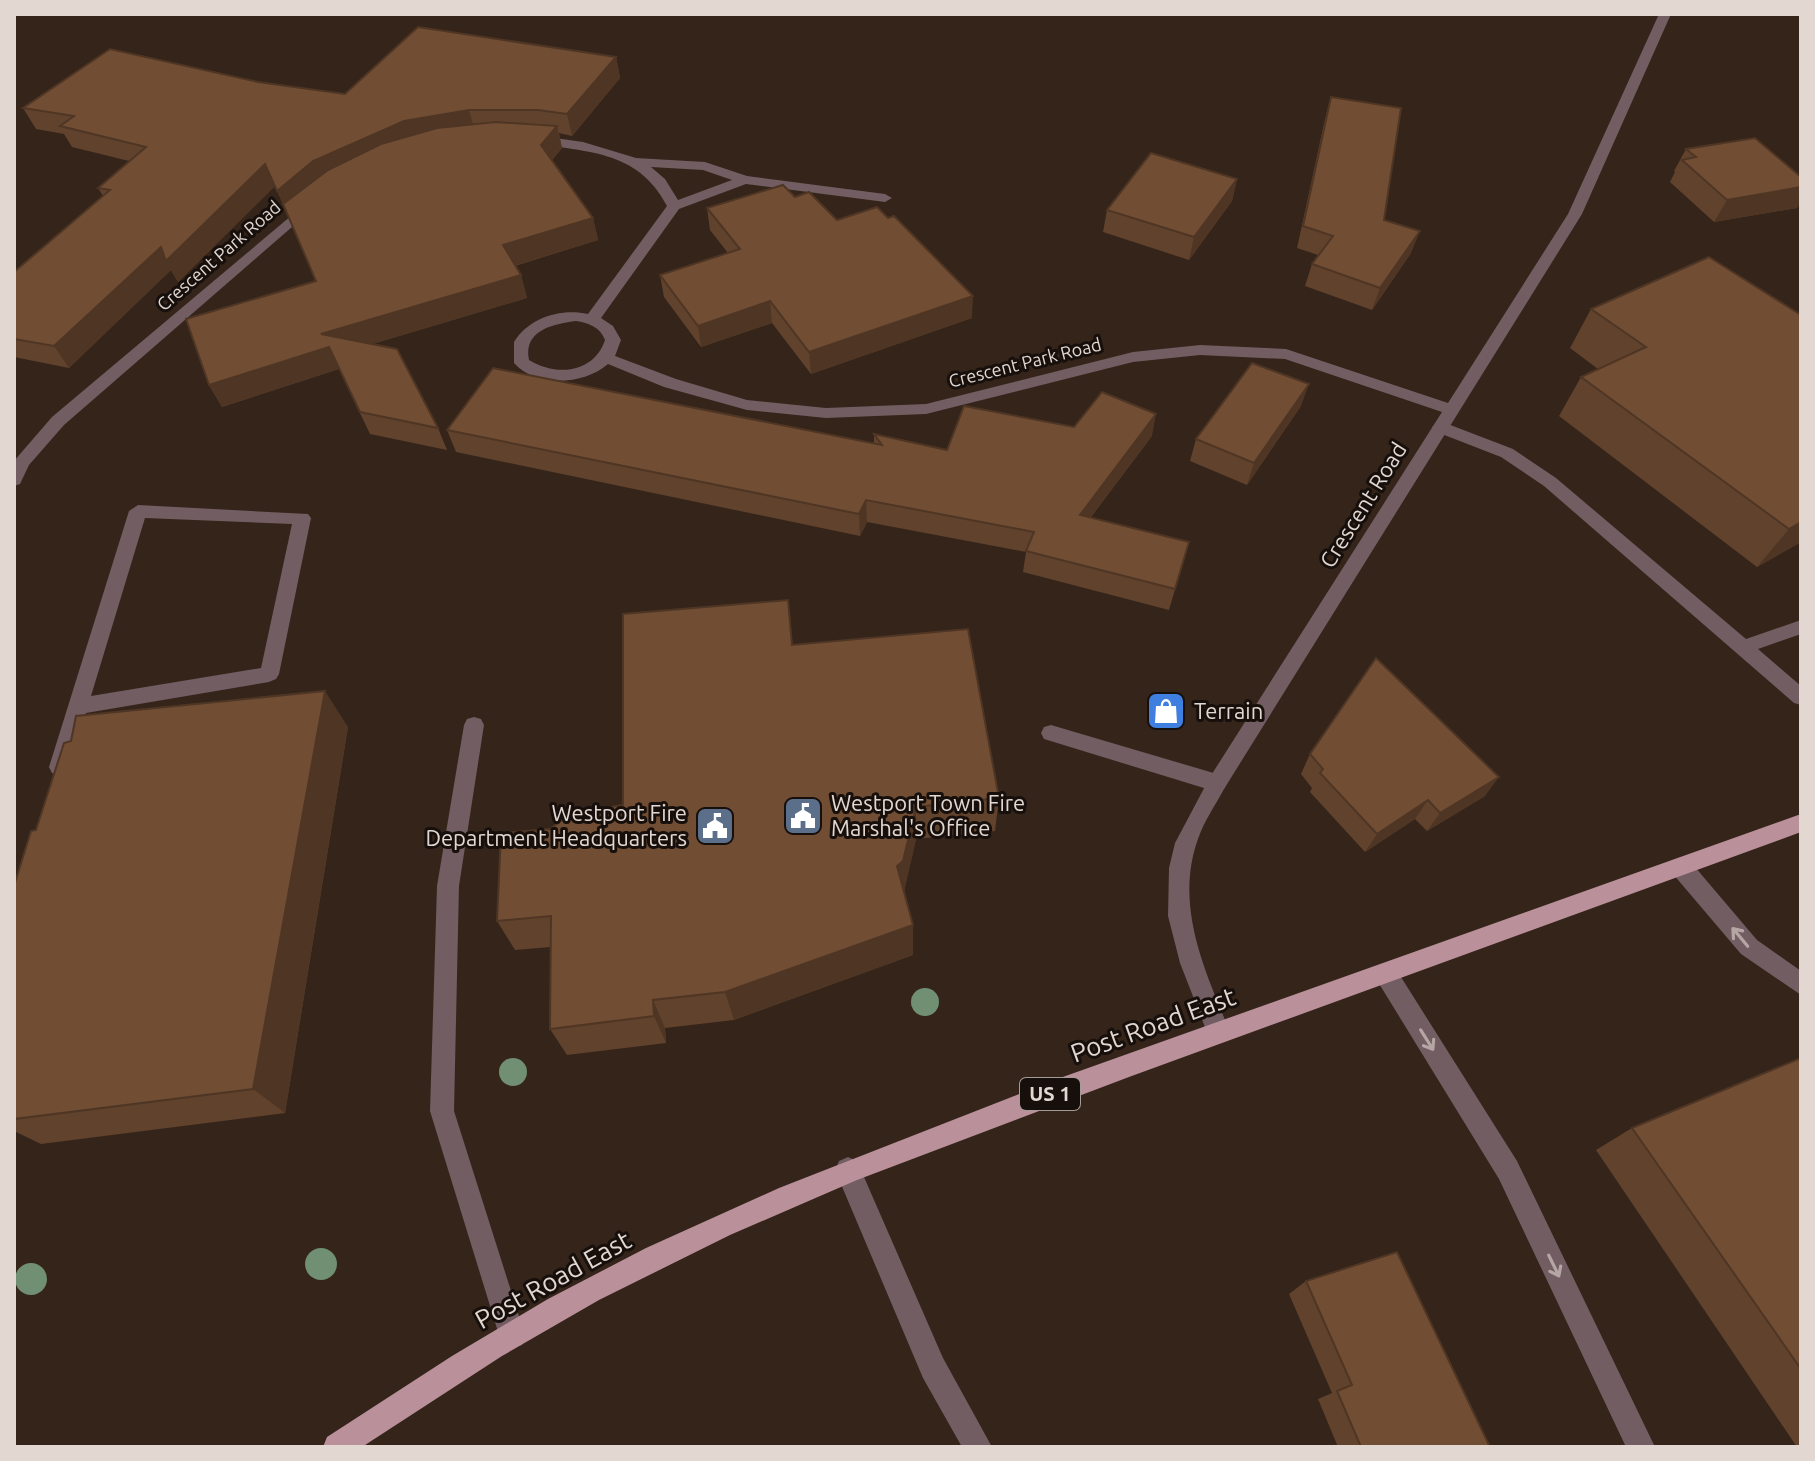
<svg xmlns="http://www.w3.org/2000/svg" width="1815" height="1461" viewBox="0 0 1815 1461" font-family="Ubuntu,sans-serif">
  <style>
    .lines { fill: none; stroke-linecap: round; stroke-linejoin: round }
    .service { fill: #715d62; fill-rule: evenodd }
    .minor { fill: #715d62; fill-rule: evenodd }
    .primary { fill: #ba909b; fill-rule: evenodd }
    .tree { fill: #708f73 }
    .wall { fill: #61422d }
    .shaded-wall { fill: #4f3624 }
    .building { fill: #714d34; stroke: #4f3624; stroke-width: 2 }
    .oneway { stroke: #b5a6a5 }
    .labels { text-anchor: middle; stroke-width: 6; stroke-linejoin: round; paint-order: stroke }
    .far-street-label { font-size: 18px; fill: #e2d7d1; stroke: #160f0b }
    .shield { fill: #160f0b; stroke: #a59b96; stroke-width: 2 }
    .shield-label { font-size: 20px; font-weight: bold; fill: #e2d7d1 }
    .street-label { font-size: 22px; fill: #e2d7d1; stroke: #160f0b }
    .poi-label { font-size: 22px; fill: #e2d7d1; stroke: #160f0b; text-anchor: start }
    .near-street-label { font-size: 26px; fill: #e2d7d1; stroke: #160f0b }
  </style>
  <rect width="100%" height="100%" fill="#34241a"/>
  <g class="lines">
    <g class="service">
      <path d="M 1440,421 L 1513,449 L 1556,478 L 1746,639 L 1801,620 L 1801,634 L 1758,649 L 1801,686 L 1801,705 L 1794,703 L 1544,486 L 1501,457 L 1434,431 L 1432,427 Z"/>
      <path d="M 138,505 L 308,514 L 311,518 L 279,674 L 276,679 L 269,682 L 86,713 L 69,767 L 66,773 L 59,776 L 52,773 L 49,767 L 129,511 ZM 145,518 L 292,524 L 261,668 L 91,696 Z"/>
      <path d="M 474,717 L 481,719 L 484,725 L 459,886 L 454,1111 L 525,1335 L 522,1345 L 512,1348 L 502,1345 L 499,1335 L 430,1111 L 437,886 L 464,725 L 467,719 Z"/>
      <path d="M 1051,725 L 1217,774 L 1224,777 L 1227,783 L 1224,789 L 1217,792 L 1044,739 L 1041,733 L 1044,727 Z"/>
      <path d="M 1681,857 L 1689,860 L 1757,940 L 1801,971 L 1801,995 L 1741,954 L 1673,874 L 1670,867 L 1673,860 Z"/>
      <path d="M 1386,963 L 1394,966 L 1517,1161 L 1655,1447 L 1626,1447 L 1499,1179 L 1378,982 L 1375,974 L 1378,966 Z"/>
      <path d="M 848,1157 L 857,1161 L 943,1358 L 992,1447 L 962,1447 L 923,1378 L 835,1170 L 839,1161 Z"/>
    </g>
    <g class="minor">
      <path d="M 1659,14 L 1671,14 L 1582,214 L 1224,789 C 1215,806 1204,821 1198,839 C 1174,906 1205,971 1230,1032 L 1226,1040 L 1218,1043 L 1210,1040 L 1180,963 L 1168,916 L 1169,868 L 1175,843 L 1210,777 L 1442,412 L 1285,359 L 1200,355 L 1133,362 L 926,414 L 826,418 L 747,410 L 664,387 L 608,364 C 584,385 536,388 514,363 L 514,342 C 529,318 560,308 588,314 L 667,206 C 637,148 584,153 529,142 L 529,136 L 534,135 L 583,142 L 636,158 L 705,162 L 747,176 L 885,194 L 892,198 L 885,202 L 746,184 L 679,209 L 601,318 L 613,326 L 621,340 L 615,356 L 676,379 L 747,400 L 826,408 L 926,404 L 1133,352 L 1200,345 L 1286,349 L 1448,403 L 1568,214 ZM 651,167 L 703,170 L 732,180 L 678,200 L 665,179 ZM 576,321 C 589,323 600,327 605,340 C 594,373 557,377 529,360 C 523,331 552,324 576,321 Z"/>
      <path d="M 310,200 L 317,204 L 315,207 L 64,425 L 29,465 L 20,484 L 14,486 L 14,461 L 52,417 Z"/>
    </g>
    <path class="primary" d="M 1801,814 L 1801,832 L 1129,1077 L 857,1180 L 730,1235 L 599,1300 L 502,1356 L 362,1447 L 323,1447 L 327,1437 L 452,1356 L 548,1299 L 646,1248 L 779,1188 L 1060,1078 Z"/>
  </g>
  <g class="tree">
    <circle cx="925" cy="1002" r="14"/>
    <circle cx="513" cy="1072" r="14"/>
    <circle cx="321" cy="1264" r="16"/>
    <circle cx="31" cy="1279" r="16"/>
  </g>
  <g class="wall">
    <path d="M 616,57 L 620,78 L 572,136 L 559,133 L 562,148 L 552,160 L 593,218 L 598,240 L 515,266 L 521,275 L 527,298 L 372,344 L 438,428 L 447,450 L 370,434 L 339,369 L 222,407 L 209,385 L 316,281 L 275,186 L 178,282 L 171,270 L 69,368 L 14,357 L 14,272 L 103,196 L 98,188 L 129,161 L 72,147 L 64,134 L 36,129 L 23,108 L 258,82 L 345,94 Z"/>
    <path d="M 1331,97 L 1384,220 L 1411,253 L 1372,310 L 1305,286 L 1312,264 L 1318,255 L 1297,248 L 1325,119 Z"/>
    <path d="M 1686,149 L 1801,177 L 1801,201 L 1797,208 L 1714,222 L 1670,182 L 1675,172 L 1674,171 Z"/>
    <path d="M 1237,179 L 1232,201 L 1189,260 L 1103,232 L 1107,210 Z"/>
    <path d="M 795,197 L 837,220 L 972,318 L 811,374 L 772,323 L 701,347 L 664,297 L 660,275 L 728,253 L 710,230 L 707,208 Z"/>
    <path d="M 1591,309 L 1801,315 L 1801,542 L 1757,567 L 1559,416 L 1581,377 L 1598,369 L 1570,348 Z"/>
    <path d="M 1301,406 L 1247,485 L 1190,461 L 1196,439 Z"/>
    <path d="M 1074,427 L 1152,436 L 1091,517 L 1189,542 L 1169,610 L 1023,572 L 1026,552 L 867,522 L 860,536 L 456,452 L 447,430 L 874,443 L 874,434 L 947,450 Z"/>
    <path d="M 793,645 L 999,798 L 995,831 L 916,839 L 904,891 L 913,925 L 913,955 L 734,1020 L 665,1028 L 666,1043 L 567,1055 L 550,1029 L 551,947 L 515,950 L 497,921 L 623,805 Z"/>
    <path d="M 348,727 L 285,1113 L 41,1144 L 14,1131 L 14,886 Z"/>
    <path d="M 1310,754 L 1485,796 L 1427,831 L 1415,819 L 1365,852 L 1310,792 L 1312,788 L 1301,774 Z"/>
    <path d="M 1801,1058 L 1801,1447 L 1797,1447 L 1596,1150 L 1632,1128 Z"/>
    <path d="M 1306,1281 L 1490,1447 L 1338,1447 L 1318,1399 L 1332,1393 L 1289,1294 Z"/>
  </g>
  <g class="shaded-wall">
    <path d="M 616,57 L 620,78 L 572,136 L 567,114 Z"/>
    <path d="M 469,110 L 475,131 L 287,212 L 277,191 L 313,161 L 404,121 Z"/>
    <path d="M 557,126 L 562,148 L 546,167 L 541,145 Z"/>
    <path d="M 265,164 L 275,186 L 178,282 L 171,270 L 69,368 L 54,346 L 161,247 Z"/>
    <path d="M 1237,179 L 1232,201 L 1189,260 L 1194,237 Z"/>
    <path d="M 1801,187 L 1801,201 L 1797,208 L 1714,222 L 1727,200 Z"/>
    <path d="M 593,218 L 598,240 L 510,267 L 503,245 Z"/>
    <path d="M 1420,231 L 1411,253 L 1372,310 L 1380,288 Z"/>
    <path d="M 521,275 L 527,298 L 333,356 L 339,369 L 222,407 L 209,385 L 321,334 Z"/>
    <path d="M 973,296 L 972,318 L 811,374 L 809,352 Z"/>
    <path d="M 770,301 L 772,323 L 701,347 L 698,326 Z"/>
    <path d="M 1309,384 L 1301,406 L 1247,485 L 1254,463 Z"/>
    <path d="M 1156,414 L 1152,436 L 1076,536 L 1080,515 Z"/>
    <path d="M 866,500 L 867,522 L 860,536 L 859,514 Z"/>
    <path d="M 1801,522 L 1801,542 L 1757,567 L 1789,529 Z"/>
    <path d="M 325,691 L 348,727 L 285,1113 L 253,1089 Z"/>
    <path d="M 1499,777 L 1485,796 L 1427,831 L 1440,813 Z"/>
    <path d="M 1428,800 L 1415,819 L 1365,852 L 1377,834 Z"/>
    <path d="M 916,807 L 916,839 L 904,892 L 897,866 Z"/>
    <path d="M 913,925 L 913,955 L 734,1020 L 725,992 Z"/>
    <path d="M 653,1000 L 665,1028 L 666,1043 L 654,1016 Z"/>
  </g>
  <g class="building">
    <path d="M 418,27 L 616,57 L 567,114 L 538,110 L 469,110 L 404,121 L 313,161 L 277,191 L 265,164 L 166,261 L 161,247 L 54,346 L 14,339 L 14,272 L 110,190 L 98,188 L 146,147 L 60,126 L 74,116 L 23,108 L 110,49 L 258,82 L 345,94 Z"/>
    <path d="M 1331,97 L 1401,108 L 1384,220 L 1420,231 L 1380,288 L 1312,264 L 1333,236 L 1303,226 Z"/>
    <path d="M 496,122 L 557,126 L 541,145 L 593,218 L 503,245 L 521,275 L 321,334 L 397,349 L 438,428 L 360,412 L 329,347 L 209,385 L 186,319 L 316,281 L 283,204 L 328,170 L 381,144 L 437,128 Z"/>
    <path d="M 1755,138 L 1801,177 L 1801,187 L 1727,200 L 1682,160 L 1696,157 L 1686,149 Z"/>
    <path d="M 1151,153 L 1237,179 L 1194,237 L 1107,210 Z"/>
    <path d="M 783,185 L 795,197 L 809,192 L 837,220 L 877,207 L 888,218 L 894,216 L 973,296 L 809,352 L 770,301 L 698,326 L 660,275 L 740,249 L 707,208 Z"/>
    <path d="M 1709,257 L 1801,315 L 1801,522 L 1789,529 L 1581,377 L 1646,347 L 1591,309 Z"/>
    <path d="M 1252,363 L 1309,384 L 1254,463 L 1196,439 Z"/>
    <path d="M 493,368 L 882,445 L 874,434 L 947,450 L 964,406 L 1074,427 L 1102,392 L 1156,414 L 1080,515 L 1189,542 L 1175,589 L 1026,551 L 1034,532 L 866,500 L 859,514 L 447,430 Z"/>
    <path d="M 788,600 L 792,645 L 968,629 L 999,798 L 916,807 L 903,861 L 897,866 L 913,925 L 725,992 L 653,1000 L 654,1016 L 550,1029 L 551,916 L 497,921 L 501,833 L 550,829 L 570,814 L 623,805 L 623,614 Z"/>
    <path d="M 1376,658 L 1499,777 L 1440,813 L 1428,800 L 1377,834 L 1320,773 L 1323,769 L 1310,754 Z"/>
    <path d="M 325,691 L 253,1089 L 14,1119 L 14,886 L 31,831 L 36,830 L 64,743 L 71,741 L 76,716 Z"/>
    <path d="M 1801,1058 L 1801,1369 L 1632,1128 Z"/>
    <path d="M 1397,1252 L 1490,1447 L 1361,1447 L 1337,1391 L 1352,1385 L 1306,1281 Z"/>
  </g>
  <defs><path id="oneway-shaft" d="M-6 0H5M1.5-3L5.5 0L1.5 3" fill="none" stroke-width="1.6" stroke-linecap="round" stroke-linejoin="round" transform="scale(2)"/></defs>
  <g class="oneway">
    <use href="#oneway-shaft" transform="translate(1740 937) rotate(-130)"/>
    <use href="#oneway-shaft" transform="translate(1427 1040) rotate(58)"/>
    <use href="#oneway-shaft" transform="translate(1554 1266) rotate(64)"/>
  </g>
  <defs>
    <symbol id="shop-square" viewBox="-11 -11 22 22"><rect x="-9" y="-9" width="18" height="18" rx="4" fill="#3f7fe0" stroke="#160f0b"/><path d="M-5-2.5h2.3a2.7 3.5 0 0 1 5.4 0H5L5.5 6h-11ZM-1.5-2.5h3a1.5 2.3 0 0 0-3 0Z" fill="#fff"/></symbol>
    <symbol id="civic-square" viewBox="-11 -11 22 22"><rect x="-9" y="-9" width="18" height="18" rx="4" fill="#5c6f8a" stroke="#160f0b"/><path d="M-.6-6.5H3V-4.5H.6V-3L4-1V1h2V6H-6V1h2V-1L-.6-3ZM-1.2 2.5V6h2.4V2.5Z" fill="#fff"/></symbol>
  </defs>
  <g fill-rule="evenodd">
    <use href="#shop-square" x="1144" y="689" width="44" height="44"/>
    <use href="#civic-square" x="781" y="794" width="44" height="44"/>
    <use href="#civic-square" x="693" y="804" width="44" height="44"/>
  </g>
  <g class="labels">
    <g class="far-street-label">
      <text transform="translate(219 256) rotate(-41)" y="6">Crescent Park Road</text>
      <text transform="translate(1025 363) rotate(-14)" y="6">Crescent Park Road</text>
    </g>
    <rect class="shield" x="1020" y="1078" width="60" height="32" rx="6"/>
    <g class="shield-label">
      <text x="1050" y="1101">US 1</text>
    </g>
    <g class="street-label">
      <text transform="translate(1363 505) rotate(-58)" y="8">Crescent Road</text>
    </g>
    <g class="poi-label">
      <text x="1194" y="719">Terrain</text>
      <text x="831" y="811">Westport Town Fire<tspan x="831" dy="25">Marshal's Office</tspan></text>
      <text x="687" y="821" text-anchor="end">Westport Fire<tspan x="687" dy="25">Department Headquarters</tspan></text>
    </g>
    <g class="near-street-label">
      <text transform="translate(1153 1025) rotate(-20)" y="9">Post Road East</text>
      <text transform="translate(553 1280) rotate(-29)" y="9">Post Road East</text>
    </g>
  </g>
  <rect width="1815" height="1461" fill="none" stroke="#e2d7d1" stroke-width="32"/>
</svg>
